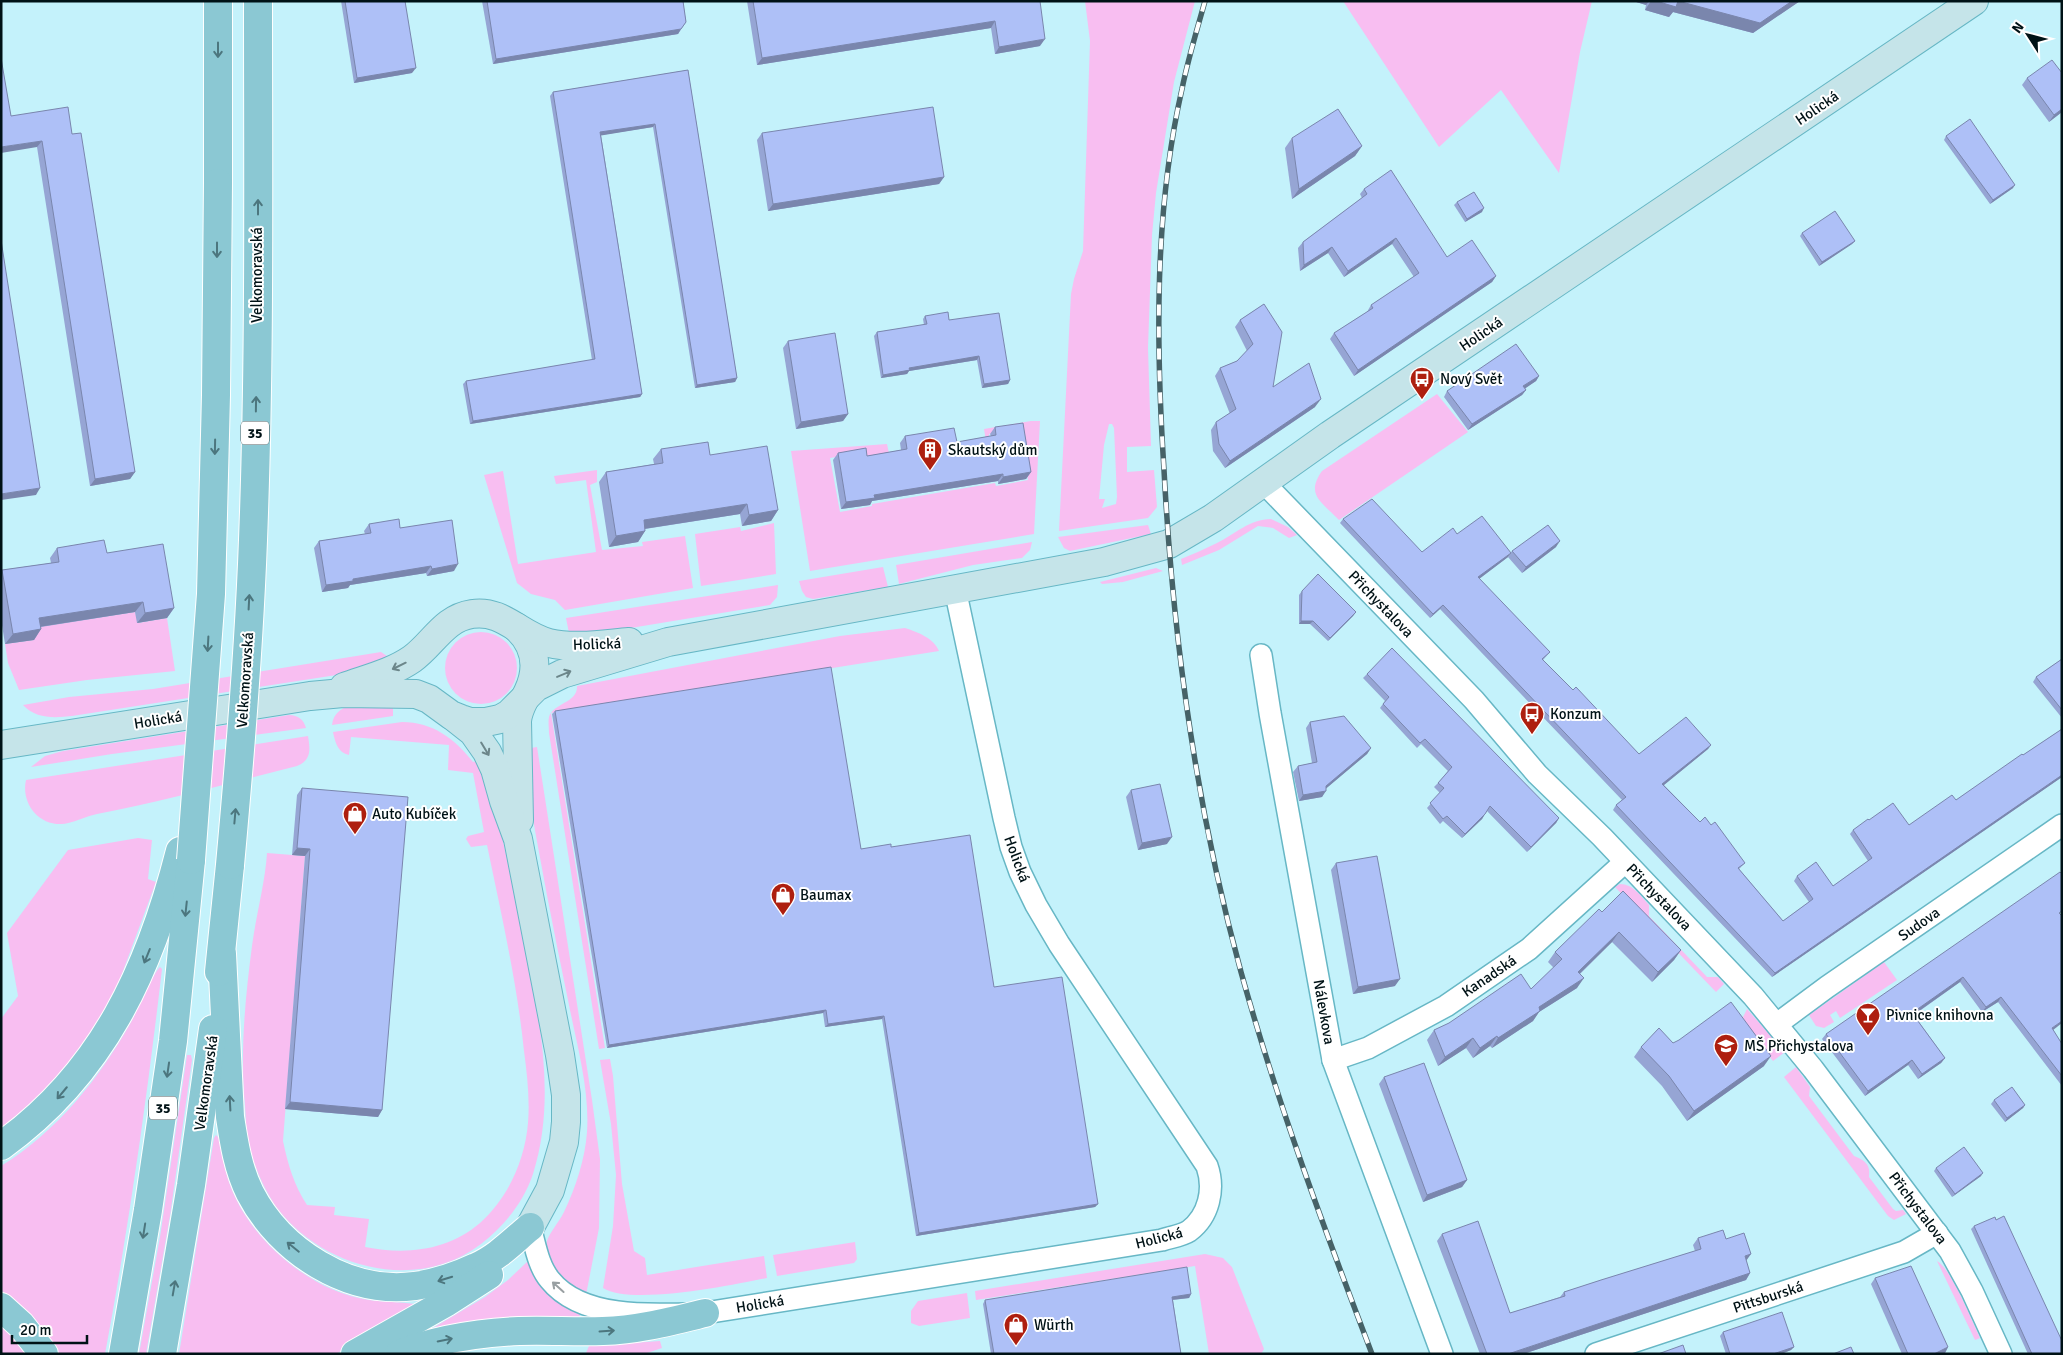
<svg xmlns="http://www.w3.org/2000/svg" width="2063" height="1355" viewBox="0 0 2063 1355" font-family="Signika,sans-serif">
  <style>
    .green { fill: #f8bef1; fill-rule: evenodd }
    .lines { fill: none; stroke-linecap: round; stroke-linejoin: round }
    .street-casing { stroke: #67b7c5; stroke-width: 24 }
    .secondary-casing { stroke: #67b7c5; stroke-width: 30 }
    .primary-casing { stroke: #fff; stroke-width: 30 }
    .street { stroke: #fff; stroke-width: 21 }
    .secondary { stroke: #c5e4e9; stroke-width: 28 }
    .primary { stroke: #8bc8d3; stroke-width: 28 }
    .rail-casing { stroke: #466267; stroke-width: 5.5 }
    .rail { stroke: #fff; stroke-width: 4; stroke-dasharray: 11; stroke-linecap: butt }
    .primary-bridge-casing { stroke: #fff; stroke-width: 30; stroke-linecap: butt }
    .primary-bridge { stroke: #8bc8d3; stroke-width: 28 }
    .wall { fill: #96a5d4 }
    .shaded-wall { fill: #7a86ad }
    .building { fill: #aec0f7; stroke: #7a86ad }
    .oneway { stroke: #4c767e }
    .oneway2 { stroke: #6c868a }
    .oneway3 { stroke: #99a0a2 }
    .labels { text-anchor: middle; stroke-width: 4; stroke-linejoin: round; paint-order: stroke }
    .shield { fill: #fff; stroke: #4c595c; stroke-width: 1 }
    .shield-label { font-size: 14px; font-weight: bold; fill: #001216 }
    .street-label { font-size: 15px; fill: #001216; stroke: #fff }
    .poi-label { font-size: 15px; fill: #001216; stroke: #fff; text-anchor: start }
  </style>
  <rect width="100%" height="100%" fill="#c4f2fb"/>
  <g class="green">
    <path d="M 1085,1 L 1195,1 L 1174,82 L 1156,193 L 1152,235 L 1148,348 L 1151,446 L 1127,447 L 1127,472 L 1154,470 L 1157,507 L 1148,518 L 1059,531 L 1071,294 L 1074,279 L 1083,251 L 1090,41 ZM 1109,424 L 1112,424 L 1114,428 L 1117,497 L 1116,504 L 1102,508 L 1105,499 L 1099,499 L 1104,445 Z"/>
    <path d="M 1343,1 L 1592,1 L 1580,52 L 1559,173 L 1501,90 L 1439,147 Z"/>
    <path d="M 1437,394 L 1468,432 L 1339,520 L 1336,517 C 1320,501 1306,494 1322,471 Z"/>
    <path d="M 1031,421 L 1040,421 L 1034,534 L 810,571 L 791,451 L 887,444 L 890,458 L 874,461 L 873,455 L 863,457 L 861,453 L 830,458 L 840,512 L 872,506 L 872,504 L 995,483 L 996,486 L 1028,480 L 1019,429 L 989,434 L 989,440 L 986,441 L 984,429 Z"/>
    <path d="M 597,470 L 597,482 L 590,485 L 602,550 L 643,546 L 642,542 L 685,536 L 693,588 L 565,610 L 555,600 L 531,594 L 517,583 L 484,475 L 503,471 L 518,564 L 596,552 L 586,480 L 556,484 L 554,476 Z"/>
    <path d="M 1271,519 L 1288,527 L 1297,535 L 1289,538 L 1273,528 L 1258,526 L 1219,550 L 1182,565 L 1181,559 C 1193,554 1205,549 1217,543 C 1235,534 1250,519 1271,519 Z"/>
    <path d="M 774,523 L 776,574 L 701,586 L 695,534 L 740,527 L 741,531 Z"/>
    <path d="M 1148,525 L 1151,534 L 1070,551 L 1064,548 L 1058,537 Z"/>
    <path d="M 1032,542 L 1030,550 L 1022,558 L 973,565 L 899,584 L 896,565 Z"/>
    <path d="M 883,567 L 888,587 L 813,599 L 806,597 L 802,591 L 799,581 Z"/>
    <path d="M 1156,568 L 1163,571 L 1123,582 L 1102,584 L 1100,582 Z"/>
    <path d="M 778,585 L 777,597 L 770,605 L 570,638 L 566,618 Z"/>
    <path d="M 135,612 L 138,623 L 167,618 L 175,671 L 87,680 L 19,690 L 8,663 L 5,644 L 34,640 L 32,628 Z"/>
    <path d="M 905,628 C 917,632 934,638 939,651 L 551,713 L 605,1048 L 599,1049 L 549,733 C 549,728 548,722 549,717 C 553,703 578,703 577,686 L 840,636 Z"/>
    <circle cx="481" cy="668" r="36"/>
    <path d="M 381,652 L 390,658 L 343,674 L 72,716 C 54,718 36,719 23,705 L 69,697 L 153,689 Z"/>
    <path d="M 393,701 L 393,716 L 332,725 C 335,699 373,703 393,701 Z"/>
    <path d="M 289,715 C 298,715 304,720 306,728 L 112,754 L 31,767 L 45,756 L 63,751 Z"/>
    <path d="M 402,722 C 433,722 455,739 473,762 L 481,760 C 487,780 494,799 498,819 C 506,853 513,887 520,922 C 536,1003 559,1092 533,1174 C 523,1203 505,1225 481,1244 C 420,1291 330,1271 282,1214 C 266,1195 255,1169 249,1145 C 246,1133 246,1119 245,1106 C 240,1053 245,999 252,946 C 256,915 265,884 267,853 L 305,856 L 283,1141 C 288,1165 294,1185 307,1205 L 335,1207 L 334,1215 L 369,1219 L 365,1247 C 406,1255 447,1251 480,1223 C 508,1198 525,1160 528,1123 C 530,1099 527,1074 524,1051 C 517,982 501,913 487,845 L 471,847 L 466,839 L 468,836 L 484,832 L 473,773 L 448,770 L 449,745 L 351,737 L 349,755 C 338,753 335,742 333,732 Z"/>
    <path d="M 308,736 C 310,749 312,760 297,766 C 230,783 164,801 97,814 C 87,816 68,825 60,824 C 37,824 21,802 26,780 Z"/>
    <path d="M 537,747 L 592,1100 L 600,1159 L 599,1228 L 586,1295 C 567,1287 544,1267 546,1245 C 548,1233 559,1223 564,1212 C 576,1187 585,1159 587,1132 C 590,1089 576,1042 568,1000 C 553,928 539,856 527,784 L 525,749 Z"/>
    <path d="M 138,838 L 152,840 L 148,879 L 156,882 L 113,998 L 85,1046 L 47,1092 L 1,1131 L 1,1019 L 18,996 L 7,933 L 68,850 Z"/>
    <path d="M 1620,884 C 1633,884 1641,896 1649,905 L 1649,916 L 1707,977 L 1718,977 L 1724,984 L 1716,992 L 1615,887 Z"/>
    <path d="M 1884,962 L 1897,980 L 1840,1018 L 1836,1011 L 1830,1015 L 1834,1022 L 1824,1028 L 1816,1026 L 1809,1015 Z"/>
    <path d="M 160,967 L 162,969 C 147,1098 129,1226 105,1354 L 59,1354 L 29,1314 L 1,1290 L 1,1166 C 56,1132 99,1079 130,1024 C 137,1012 153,973 160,967 Z"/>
    <path d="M 1747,1009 L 1785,1052 L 1773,1061 L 1745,1025 L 1743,1017 Z"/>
    <path d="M 187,1055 L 191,1055 L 192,1060 L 170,1216 L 146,1354 L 139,1354 L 160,1237 Z"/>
    <path d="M 610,1059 L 613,1076 L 622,1184 L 634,1251 L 645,1258 L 647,1275 L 764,1256 L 767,1278 C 733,1285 631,1306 603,1288 L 613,1226 L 616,1175 L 611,1124 L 600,1060 Z"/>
    <path d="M 1796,1067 L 1810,1087 L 1809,1096 L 1854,1156 C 1864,1160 1871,1164 1869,1177 L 1893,1209 L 1896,1211 L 1903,1210 L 1906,1214 L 1894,1220 L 1888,1216 L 1784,1077 Z"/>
    <path d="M 216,1135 L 219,1138 C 222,1156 225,1173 232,1190 C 253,1242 312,1292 369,1300 C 384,1302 400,1302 415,1304 L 413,1309 L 336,1354 L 179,1354 L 214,1138 Z"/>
    <path d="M 855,1242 L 857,1259 L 854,1263 L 777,1276 L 773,1255 Z"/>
    <path d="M 1205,1254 L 1223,1258 L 1232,1267 L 1264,1349 L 1261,1354 L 1209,1354 L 1195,1266 L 976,1300 L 975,1291 Z"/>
    <path d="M 528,1261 L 531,1263 C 541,1293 553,1299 581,1311 L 577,1326 L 428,1331 L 485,1297 L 508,1280 Z"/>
    <path d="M 1937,1261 C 1950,1267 1973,1323 1980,1338 L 1975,1340 Z"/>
    <path d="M 967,1293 L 970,1318 L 919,1326 L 911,1323 L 911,1311 L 918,1301 Z"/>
    <path d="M 1,1324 L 26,1354 L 1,1354 Z"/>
    <path d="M 660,1341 L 662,1348 L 644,1354 L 586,1353 L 589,1346 Z"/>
  </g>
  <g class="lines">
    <defs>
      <g id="street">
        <path d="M 1263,482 L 1474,700 L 1537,774 L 1602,837 L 1753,996 L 1813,1069 L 1950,1251 L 1972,1291 L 2001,1354"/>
        <path d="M 1261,655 L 1270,713 L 1333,1060 L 1442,1354"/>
        <path d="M 1777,1024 L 1827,987 L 2062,825"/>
        <path d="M 1333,1060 L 1368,1048 L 1446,1006 L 1529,949 L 1625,862"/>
        <path d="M 530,1227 C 535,1244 538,1266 550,1280 C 583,1321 658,1315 705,1313 L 1162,1240 C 1171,1237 1181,1236 1189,1231 C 1209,1216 1215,1189 1207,1166 L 1059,944 L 1036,905 L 1020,872 L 1011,847 L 1004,818 L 955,589"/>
        <path d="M 1596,1354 L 1904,1252 L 1937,1233"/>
      </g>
      <g id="secondary">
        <path d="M 516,627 C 536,645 539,669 528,692 C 523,703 518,709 517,721 L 519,820"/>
        <path d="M 344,687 C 366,679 392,673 412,659 C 433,644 444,618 472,614 C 503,609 520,636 549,643 C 573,649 604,644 629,642"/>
        <path d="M 454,717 L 473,732 L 487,752 L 495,769 L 504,801 L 518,839 L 560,1055 L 566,1095 L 566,1122 L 564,1142 L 550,1190 L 530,1227"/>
        <path d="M 1,745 L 310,696 L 343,693 L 416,694 L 429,699 L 451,715 L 461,719 L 470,722 L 486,722 L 500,719 L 509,714 L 536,687 L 562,674 L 668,642 L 1104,562 L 1169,544 L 1213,518 L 1330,435 L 1974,1"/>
      </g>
      <g id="primary">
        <path d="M 218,183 L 218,1"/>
        <path d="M 222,954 L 230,1117 C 234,1143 238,1169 250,1193 C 280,1251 348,1295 415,1286 C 436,1283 457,1276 476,1267 C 497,1258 513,1241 530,1227"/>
        <path d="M 219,972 L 230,865"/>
        <path d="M 1,1146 C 103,1073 150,969 180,851"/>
        <path d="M 1,1307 L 21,1325 L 44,1354"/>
        <path d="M 123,1354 L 148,1210 L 173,1041 L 191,860"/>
        <path d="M 162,1354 L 191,1185 L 213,1029"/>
        <path d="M 355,1354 L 447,1302 L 489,1275"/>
        <path d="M 399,1354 C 437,1339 478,1333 519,1331 C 547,1330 575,1332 603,1331 C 638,1330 672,1321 705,1313"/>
      </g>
    </defs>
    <use href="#street" class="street-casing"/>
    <use href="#secondary" class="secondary-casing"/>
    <use href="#primary" class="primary-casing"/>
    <use href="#street" class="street"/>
    <use href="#secondary" class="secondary"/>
    <use href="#primary" class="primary"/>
    <defs>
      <path id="rail" d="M 1205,1 C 1197,30 1188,59 1182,89 C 1154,212 1156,345 1164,470 C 1173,639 1196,808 1241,972 C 1277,1102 1324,1228 1372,1354"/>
    </defs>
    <use href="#rail" class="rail-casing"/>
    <use href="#rail" class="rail"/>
    <defs>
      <g id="primary-bridge">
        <path d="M 191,860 L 211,594 L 216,395 L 218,183"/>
        <path d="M 230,865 C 240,757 249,648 253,540 C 260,360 258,181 258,1"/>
      </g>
    </defs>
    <use href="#primary-bridge" class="primary-bridge-casing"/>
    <use href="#primary-bridge" class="primary-bridge"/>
  </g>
  <g class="wall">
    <path d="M 341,1 L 405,1 L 412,73 L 354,83 Z"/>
    <path d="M 482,1 L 683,1 L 686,22 L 678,34 L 493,64 Z"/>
    <path d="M 747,1 L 1040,1 L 1040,46 L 995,54 L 991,28 L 757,65 Z"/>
    <path d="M 1633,1 L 1800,1 L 1753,33 L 1673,12 L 1669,17 L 1645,10 L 1646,5 Z"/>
    <path d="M 688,70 L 737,378 L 735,382 L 695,388 L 653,127 L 601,135 L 642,394 L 640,397 L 470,424 L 463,384 L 466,381 L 592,360 L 550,96 L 553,92 Z"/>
    <path d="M 2027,78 L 2062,112 L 2049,122 L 2022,85 Z"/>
    <path d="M 11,116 L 72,134 L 135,472 L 130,479 L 90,486 L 37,147 Z"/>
    <path d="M 762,133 L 944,177 L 939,184 L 768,211 L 757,140 Z"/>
    <path d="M 1946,136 L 2013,188 L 1990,204 L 1944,140 Z"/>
    <path d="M 1292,138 L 1362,146 L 1355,156 L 1292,199 L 1285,148 Z"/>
    <path d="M 1364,189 L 1447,257 L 1496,276 L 1492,282 L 1354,376 L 1330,339 L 1334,333 L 1367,312 L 1371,305 L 1414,277 L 1392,244 L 1344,277 L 1328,253 L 1300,271 L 1298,248 L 1303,242 L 1362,198 L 1360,194 Z"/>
    <path d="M 1457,202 L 1482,212 L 1465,222 L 1454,205 Z"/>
    <path d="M 1802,233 L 1855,241 L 1852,244 L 1819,266 L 1800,236 Z"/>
    <path d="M 1264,304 L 1273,387 L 1315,407 L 1225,468 L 1213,451 L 1211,430 L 1216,422 L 1230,414 L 1215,376 L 1220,368 L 1237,361 L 1247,351 L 1235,327 L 1240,320 Z"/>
    <path d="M 925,316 L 949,320 L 1010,380 L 1008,384 L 982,388 L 977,360 L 909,371 L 907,374 L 881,378 L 874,336 L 877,332 L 924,325 L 923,319 Z"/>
    <path d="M 788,341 L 848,414 L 843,421 L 796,429 L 783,348 Z"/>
    <path d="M 1539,376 L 1536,381 L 1525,388 L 1526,390 L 1522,395 L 1468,430 L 1444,397 L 1447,391 Z"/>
    <path d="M 995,427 L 1031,472 L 1026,479 L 998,484 L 998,481 L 872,501 L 870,505 L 841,509 L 833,460 L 838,453 L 867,456 L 901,450 L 900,443 L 905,436 L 957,442 L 991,436 L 990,434 Z"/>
    <path d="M 661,449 L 710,455 L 778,510 L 771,521 L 742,526 L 740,514 L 645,529 L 645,531 L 638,542 L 609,547 L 599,482 L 606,472 L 654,464 L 653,459 Z"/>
    <path d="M 1343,519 L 1422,552 L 1457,534 L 1508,557 L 1479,579 L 1550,652 L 1543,660 L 1573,690 L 1639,754 L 1711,745 L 1708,749 L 1664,785 L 1700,822 L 1711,825 L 1745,863 L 1739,869 L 1783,921 L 1809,902 L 1794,881 L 1797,876 L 1833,886 L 1868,861 L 1850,834 L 1853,830 L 1869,820 L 1909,825 L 1956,800 L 2062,729 L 2062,777 L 1772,977 L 1613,810 L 1616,805 L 1622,800 L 1440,609 L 1430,618 L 1340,523 Z"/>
    <path d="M 369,524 L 400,528 L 454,571 L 427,576 L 426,573 L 350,585 L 348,588 L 322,592 L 314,548 L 319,541 L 365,534 L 364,531 Z"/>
    <path d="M 1556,547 L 1522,573 L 1508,557 L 1512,551 Z"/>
    <path d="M 57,548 L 107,553 L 174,608 L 167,618 L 137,623 L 135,612 L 41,627 L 41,629 L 34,640 L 5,644 L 1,619 L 1,571 L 2,570 L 51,563 L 50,558 Z"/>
    <path d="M 1302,591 L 1356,612 L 1353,616 L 1328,641 L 1310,624 L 1299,624 L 1299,595 Z"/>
    <path d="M 2062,659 L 2062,718 L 2033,682 L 2036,677 Z"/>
    <path d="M 1367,674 L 1559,818 L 1556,823 L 1527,852 L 1487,811 L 1482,819 L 1462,838 L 1443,821 L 1440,824 L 1427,808 L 1440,793 L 1434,787 L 1438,783 L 1448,771 L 1421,744 L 1417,748 L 1380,708 L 1385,701 L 1363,678 Z"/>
    <path d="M 555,711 L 861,849 L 891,847 L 994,987 L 1098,1204 L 1095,1207 L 916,1236 L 882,1019 L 825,1027 L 823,1013 L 607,1048 L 552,714 Z"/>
    <path d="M 1310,722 L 1371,748 L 1367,754 L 1326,788 L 1322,797 L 1299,801 L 1293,772 L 1298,766 L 1312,763 L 1306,728 Z"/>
    <path d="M 302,788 L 382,1110 L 378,1117 L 285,1109 L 305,856 L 292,855 L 297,795 Z"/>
    <path d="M 1131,790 L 1167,844 L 1138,850 L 1126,797 Z"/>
    <path d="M 1336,863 L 1395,986 L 1353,994 L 1331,870 Z"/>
    <path d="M 1602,912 L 1681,950 L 1674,960 L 1652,982 L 1612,942 L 1580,974 L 1577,988 L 1539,1012 L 1533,1021 L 1492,1048 L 1490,1046 L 1473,1058 L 1466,1048 L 1438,1066 L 1427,1040 L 1434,1030 L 1531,989 L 1554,968 L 1548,962 L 1555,952 Z"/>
    <path d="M 2062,914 L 2061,915 L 2053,1030 L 2062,1044 L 2062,1086 L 1998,1002 L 1982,1012 L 1960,982 L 1914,1015 L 1945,1058 L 1941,1063 L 1918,1079 L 1908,1065 L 1865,1096 L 1822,1039 L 1826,1034 Z"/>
    <path d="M 1673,1043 L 1764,1066 L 1687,1121 L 1662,1086 L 1634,1057 L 1641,1047 Z"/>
    <path d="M 1384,1077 L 1467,1180 L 1462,1187 L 1423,1202 L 1379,1084 Z"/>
    <path d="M 1994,1100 L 2025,1105 L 2023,1108 L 2005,1122 L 1991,1104 Z"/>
    <path d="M 1936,1168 L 1981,1176 L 1952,1197 L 1934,1171 Z"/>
    <path d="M 1974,1226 L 2062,1354 L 2028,1354 L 1971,1229 Z"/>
    <path d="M 1442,1234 L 1510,1313 L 1560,1297 L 1564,1292 L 1695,1251 L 1693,1245 L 1698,1238 L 1726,1239 L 1746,1261 L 1750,1273 L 1746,1280 L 1523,1354 L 1480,1354 L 1437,1241 Z"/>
    <path d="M 1875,1278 L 1948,1347 L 1945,1353 L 1943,1354 L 1902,1354 L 1871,1284 Z"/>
    <path d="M 1191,1294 L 1189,1298 L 1173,1300 L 1181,1354 L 991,1354 L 983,1304 L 985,1300 Z"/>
    <path d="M 1723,1332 L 1794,1347 L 1791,1350 L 1781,1354 L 1726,1354 L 1720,1336 Z"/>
  </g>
  <g class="shaded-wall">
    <path d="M 1633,1 L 1649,1 L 1646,5 Z"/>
    <path d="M 1651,1 L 1800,1 L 1753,33 L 1673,12 L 1669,17 L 1645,10 Z"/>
    <path d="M 995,21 L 991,28 L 757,65 L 762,58 Z"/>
    <path d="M 681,29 L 678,34 L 493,64 L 496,59 Z"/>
    <path d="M 1045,39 L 1040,46 L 995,54 L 999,47 Z"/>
    <path d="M 416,68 L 412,73 L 354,83 L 357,78 Z"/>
    <path d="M 2062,109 L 2062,112 L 2049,122 L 2054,115 Z"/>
    <path d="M 655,124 L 653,127 L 598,136 L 600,132 Z"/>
    <path d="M 42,141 L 37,147 L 1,153 L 1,147 Z"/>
    <path d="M 1362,146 L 1355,156 L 1292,199 L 1299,189 Z"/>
    <path d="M 944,177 L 939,184 L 768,211 L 773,204 Z"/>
    <path d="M 2015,185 L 2013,188 L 1990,204 L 1993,200 Z"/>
    <path d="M 1484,208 L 1482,212 L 1465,222 L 1467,219 Z"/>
    <path d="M 1396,238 L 1392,244 L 1344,277 L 1348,271 Z"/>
    <path d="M 1855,241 L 1852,244 L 1819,266 L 1822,262 Z"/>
    <path d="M 1332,247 L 1328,253 L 1300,271 L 1304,265 Z"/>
    <path d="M 1496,276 L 1492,282 L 1354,376 L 1358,370 Z"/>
    <path d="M 979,356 L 977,360 L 909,371 L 907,374 L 881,378 L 883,375 L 909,368 Z"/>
    <path d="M 1539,376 L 1536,381 L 1520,392 L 1523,386 Z"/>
    <path d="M 737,378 L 735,382 L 695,388 L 697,385 Z"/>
    <path d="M 1010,380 L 1008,384 L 982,388 L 984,384 Z"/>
    <path d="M 1526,390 L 1522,395 L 1468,430 L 1472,424 Z"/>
    <path d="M 642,394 L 640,397 L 470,424 L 473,421 Z"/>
    <path d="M 1321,399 L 1315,407 L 1225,468 L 1230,461 Z"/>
    <path d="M 848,414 L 843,421 L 796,429 L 801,422 Z"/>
    <path d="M 135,472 L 130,479 L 90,486 L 95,479 Z"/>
    <path d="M 1031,472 L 1026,479 L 998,484 L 1003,477 Z"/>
    <path d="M 1003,474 L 998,481 L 872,501 L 870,505 L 841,509 L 846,502 L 874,495 Z"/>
    <path d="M 40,488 L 36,495 L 1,500 L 1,494 Z"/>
    <path d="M 747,504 L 740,514 L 637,530 L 644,520 Z"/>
    <path d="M 778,510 L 771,521 L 742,526 L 749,515 Z"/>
    <path d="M 645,531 L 638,542 L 609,547 L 616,536 Z"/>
    <path d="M 1560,541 L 1556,547 L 1522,573 L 1526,567 Z"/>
    <path d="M 1511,553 L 1508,557 L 1475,582 L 1478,577 Z"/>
    <path d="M 458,564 L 454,571 L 427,576 L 432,569 Z"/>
    <path d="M 431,566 L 426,573 L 350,585 L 348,588 L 322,592 L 326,585 L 353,579 Z"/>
    <path d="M 143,602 L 135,612 L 32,628 L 39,618 Z"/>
    <path d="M 1443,605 L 1440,609 L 1430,618 L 1433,614 Z"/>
    <path d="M 174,608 L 167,618 L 137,623 L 145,613 Z"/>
    <path d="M 1356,612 L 1353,616 L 1328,641 L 1330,638 Z"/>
    <path d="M 1301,621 L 1313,621 L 1310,624 L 1299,624 Z"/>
    <path d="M 41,629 L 34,640 L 5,644 L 13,634 Z"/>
    <path d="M 1711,745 L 1708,749 L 1659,789 L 1662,784 Z"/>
    <path d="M 1371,748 L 1367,754 L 1322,792 L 1326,791 L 1322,797 L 1299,801 L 1303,795 L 1326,786 Z"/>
    <path d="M 2062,775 L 2062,777 L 1772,977 L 1775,973 Z"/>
    <path d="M 1485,814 L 1482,819 L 1462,838 L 1465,834 Z"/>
    <path d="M 1559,818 L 1556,823 L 1527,852 L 1531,847 Z"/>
    <path d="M 1172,837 L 1167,844 L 1138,850 L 1142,843 Z"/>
    <path d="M 297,848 L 310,849 L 305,856 L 292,855 Z"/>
    <path d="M 1619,932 L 1612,942 L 1571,982 L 1578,972 Z"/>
    <path d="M 1681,950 L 1674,960 L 1652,982 L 1658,972 Z"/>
    <path d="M 1963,977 L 1960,982 L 1909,1018 L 1912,1013 Z"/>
    <path d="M 1584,978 L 1577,988 L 1539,1012 L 1533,1021 L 1492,1048 L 1498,1038 L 1539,1007 Z"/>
    <path d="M 1400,979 L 1395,986 L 1353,994 L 1358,987 Z"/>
    <path d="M 2001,997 L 1998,1002 L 1982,1012 L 1986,1007 Z"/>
    <path d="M 826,1010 L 823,1013 L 607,1048 L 609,1045 Z"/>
    <path d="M 884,1016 L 882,1019 L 825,1027 L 828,1024 Z"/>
    <path d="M 2062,1021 L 2062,1023 L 2048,1034 L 2052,1028 Z"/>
    <path d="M 1497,1036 L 1490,1046 L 1473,1058 L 1480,1048 Z"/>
    <path d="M 1473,1038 L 1466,1048 L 1438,1066 L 1445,1057 Z"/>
    <path d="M 1771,1056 L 1764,1066 L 1687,1121 L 1694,1111 Z"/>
    <path d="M 1945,1058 L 1941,1063 L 1918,1079 L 1922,1074 Z"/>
    <path d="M 1912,1060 L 1908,1065 L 1865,1096 L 1868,1091 Z"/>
    <path d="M 290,1102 L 382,1110 L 378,1117 L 285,1109 Z"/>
    <path d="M 2025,1105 L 2023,1108 L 2005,1122 L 2007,1118 Z"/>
    <path d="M 1983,1173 L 1981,1176 L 1952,1197 L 1955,1194 Z"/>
    <path d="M 1467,1180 L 1462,1187 L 1423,1202 L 1427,1195 Z"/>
    <path d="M 1098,1204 L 1095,1207 L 916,1236 L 919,1233 Z"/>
    <path d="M 1751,1254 L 1746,1261 L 1745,1256 Z"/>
    <path d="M 1750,1273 L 1746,1280 L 1523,1354 L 1508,1354 Z"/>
    <path d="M 1191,1294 L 1189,1298 L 1170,1300 L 1172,1297 Z"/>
    <path d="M 1794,1347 L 1791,1350 L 1781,1354 L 1773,1354 Z"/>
    <path d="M 1948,1347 L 1945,1353 L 1943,1354 L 1934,1354 Z"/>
  </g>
  <g class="building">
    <path d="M 345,1 L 405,1 L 416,68 L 357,78 Z"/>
    <path d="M 487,1 L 683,1 L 686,22 L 681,29 L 496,59 Z"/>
    <path d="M 753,1 L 1040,1 L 1045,39 L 999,47 L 995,21 L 762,58 Z"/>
    <path d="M 1656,1 L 1678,1 L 1676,7 Z"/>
    <path d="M 1678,1 L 1792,1 L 1760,23 Z"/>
    <path d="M 1,58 L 11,116 L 68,107 L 72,134 L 81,133 L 135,472 L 95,479 L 42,141 L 1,147 Z"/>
    <path d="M 2052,60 L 2062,73 L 2062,109 L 2054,115 L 2027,78 Z"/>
    <path d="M 688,70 L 737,378 L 697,385 L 655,124 L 600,132 L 642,394 L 473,421 L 466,381 L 595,359 L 553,92 Z"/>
    <path d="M 933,107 L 944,177 L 773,204 L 762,133 Z"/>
    <path d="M 1338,109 L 1362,146 L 1299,189 L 1292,138 Z"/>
    <path d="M 1970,119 L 2015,185 L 1993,200 L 1946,136 Z"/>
    <path d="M 1391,170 L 1447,257 L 1472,240 L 1496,276 L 1358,370 L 1334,333 L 1373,308 L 1371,305 L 1419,273 L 1396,238 L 1348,271 L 1332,247 L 1304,265 L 1303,242 L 1367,194 L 1364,189 Z"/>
    <path d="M 1474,192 L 1484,208 L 1467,219 L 1457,202 Z"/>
    <path d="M 1835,211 L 1855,241 L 1822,262 L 1802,233 Z"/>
    <path d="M 1,240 L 40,488 L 1,494 Z"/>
    <path d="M 1264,304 L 1282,332 L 1273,387 L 1309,363 L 1321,399 L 1230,461 L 1219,444 L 1216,422 L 1236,409 L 1220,368 L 1237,361 L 1253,344 L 1240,320 Z"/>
    <path d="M 948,312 L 949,320 L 999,313 L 1010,380 L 984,384 L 979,356 L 909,368 L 910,370 L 883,375 L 877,332 L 927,324 L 925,316 Z"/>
    <path d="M 835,333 L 848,414 L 801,422 L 788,341 Z"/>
    <path d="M 1516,344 L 1539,376 L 1523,386 L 1526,390 L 1472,424 L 1447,391 Z"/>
    <path d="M 1023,423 L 1031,472 L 1003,477 L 1003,474 L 874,495 L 875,498 L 846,502 L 838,453 L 866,448 L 867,456 L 907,449 L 905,436 L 954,428 L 957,442 L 996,435 L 995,427 Z"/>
    <path d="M 708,442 L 710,455 L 767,446 L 778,510 L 749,515 L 747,504 L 644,520 L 645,531 L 616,536 L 606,472 L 663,463 L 661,449 Z"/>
    <path d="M 1372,499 L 1422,552 L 1453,528 L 1457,534 L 1482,516 L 1511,553 L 1478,577 L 1550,652 L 1542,659 L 1573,690 L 1576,687 L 1639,754 L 1686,717 L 1711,745 L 1662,784 L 1700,822 L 1705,817 L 1711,825 L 1715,822 L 1745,863 L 1738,868 L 1783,921 L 1813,899 L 1797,876 L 1816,862 L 1833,886 L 1872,858 L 1853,830 L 1868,819 L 1869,820 L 1893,803 L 1909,825 L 1952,795 L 1956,800 L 2022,754 L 2023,755 L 2062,729 L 2062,775 L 1775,973 L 1616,805 L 1626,797 L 1443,605 L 1433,614 L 1343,519 Z"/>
    <path d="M 399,519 L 400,528 L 452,520 L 458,564 L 432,569 L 431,566 L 353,579 L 353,581 L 326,585 L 319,541 L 371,533 L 369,524 Z"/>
    <path d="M 1548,525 L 1560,541 L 1526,567 L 1512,551 Z"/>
    <path d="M 104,540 L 107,553 L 163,544 L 174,608 L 145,613 L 143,602 L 39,618 L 41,629 L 13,634 L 2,570 L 59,562 L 57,548 Z"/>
    <path d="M 1318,574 L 1356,612 L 1330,638 L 1313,621 L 1301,621 L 1302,591 Z"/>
    <path d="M 1392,648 L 1559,818 L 1531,847 L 1490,806 L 1485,814 L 1465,834 L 1447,816 L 1443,819 L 1430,803 L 1444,788 L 1438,783 L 1452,767 L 1425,739 L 1420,743 L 1383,704 L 1389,697 L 1367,674 Z"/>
    <path d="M 2062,659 L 2062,710 L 2036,677 Z"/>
    <path d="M 831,667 L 861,849 L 891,844 L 891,847 L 970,835 L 994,987 L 1062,977 L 1098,1204 L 919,1233 L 884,1016 L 828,1024 L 826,1010 L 609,1045 L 555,711 Z"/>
    <path d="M 1344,716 L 1371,748 L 1326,786 L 1326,791 L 1303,795 L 1298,766 L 1317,762 L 1310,722 Z"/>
    <path d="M 1160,784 L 1172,837 L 1142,843 L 1131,790 Z"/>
    <path d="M 302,788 L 408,797 L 382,1110 L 290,1102 L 310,849 L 297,848 Z"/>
    <path d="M 1377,856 L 1400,979 L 1358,987 L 1336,863 Z"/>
    <path d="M 2060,872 L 2062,874 L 2062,911 L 2059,913 L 2062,916 L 2062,1021 L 2052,1028 L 2062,1044 L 2062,1076 L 2001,997 L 1986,1007 L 1963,977 L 1912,1013 L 1945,1058 L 1922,1074 L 1912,1060 L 1868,1091 L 1826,1034 Z"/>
    <path d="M 1623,891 L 1681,950 L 1658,972 L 1619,932 L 1578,972 L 1584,978 L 1539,1007 L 1540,1011 L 1498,1038 L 1497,1036 L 1480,1048 L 1473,1038 L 1445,1057 L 1434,1030 L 1449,1023 L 1521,974 L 1531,989 L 1562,959 L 1555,952 L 1599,909 L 1602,912 Z"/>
    <path d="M 1731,1002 L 1771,1056 L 1694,1111 L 1669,1076 L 1641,1047 L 1659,1028 L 1673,1043 L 1679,1040 Z"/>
    <path d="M 1424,1063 L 1467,1180 L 1427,1195 L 1384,1077 Z"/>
    <path d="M 2012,1087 L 2025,1105 L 2007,1118 L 1994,1100 Z"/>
    <path d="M 1964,1147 L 1983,1173 L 1955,1194 L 1936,1168 Z"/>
    <path d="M 2004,1216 L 2062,1341 L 2062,1354 L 2032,1354 L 1974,1226 L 1995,1217 L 1996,1220 Z"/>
    <path d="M 1478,1221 L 1510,1313 L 1565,1296 L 1564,1292 L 1601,1280 L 1701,1249 L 1698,1238 L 1723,1230 L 1726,1239 L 1744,1233 L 1751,1254 L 1745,1256 L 1750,1273 L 1508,1354 L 1487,1354 L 1442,1234 Z"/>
    <path d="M 1911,1266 L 1948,1347 L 1934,1354 L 1908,1354 L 1875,1278 Z"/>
    <path d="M 1187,1267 L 1191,1294 L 1172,1297 L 1181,1354 L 994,1354 L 985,1300 Z"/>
    <path d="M 1782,1312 L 1794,1347 L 1773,1354 L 1730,1354 L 1723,1332 Z"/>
    <path d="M 1683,1345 L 1686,1354 L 1658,1354 Z"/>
    <path d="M 1851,1347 L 1854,1354 L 1833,1354 Z"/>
  </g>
  <defs><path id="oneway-shaft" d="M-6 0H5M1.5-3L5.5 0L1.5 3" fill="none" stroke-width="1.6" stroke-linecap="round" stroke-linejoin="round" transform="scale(1.25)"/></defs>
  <g class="oneway">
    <use href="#oneway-shaft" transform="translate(218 50) rotate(90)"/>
    <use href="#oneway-shaft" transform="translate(258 207) rotate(-90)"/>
    <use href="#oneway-shaft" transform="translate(217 250) rotate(90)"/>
    <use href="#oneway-shaft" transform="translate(256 404) rotate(-89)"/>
    <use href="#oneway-shaft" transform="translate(215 447) rotate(91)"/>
    <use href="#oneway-shaft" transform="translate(249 602) rotate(-87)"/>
    <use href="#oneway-shaft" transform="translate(208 644) rotate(93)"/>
    <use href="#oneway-shaft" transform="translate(235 816) rotate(-85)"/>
    <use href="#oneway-shaft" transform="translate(186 909) rotate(96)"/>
    <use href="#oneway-shaft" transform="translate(147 956) rotate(112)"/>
    <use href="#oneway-shaft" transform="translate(168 1070) rotate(98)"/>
    <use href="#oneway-shaft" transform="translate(62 1093) rotate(130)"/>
    <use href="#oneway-shaft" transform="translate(230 1103) rotate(-93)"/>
    <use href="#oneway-shaft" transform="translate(144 1231) rotate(99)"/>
    <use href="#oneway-shaft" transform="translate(293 1247) rotate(-141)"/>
    <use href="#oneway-shaft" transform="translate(445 1279) rotate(163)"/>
    <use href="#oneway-shaft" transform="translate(174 1288) rotate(-80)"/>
    <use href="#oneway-shaft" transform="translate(607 1331) rotate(-4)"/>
    <use href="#oneway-shaft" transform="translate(445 1340) rotate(-11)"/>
  </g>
  <g class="oneway2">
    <use href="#oneway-shaft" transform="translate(399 666) rotate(154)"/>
    <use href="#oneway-shaft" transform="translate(564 674) rotate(-23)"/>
    <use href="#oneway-shaft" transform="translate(485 749) rotate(59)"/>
  </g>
  <use class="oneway3" href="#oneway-shaft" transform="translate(558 1287) rotate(-138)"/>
  <defs>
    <symbol id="bus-pin" viewBox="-11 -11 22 30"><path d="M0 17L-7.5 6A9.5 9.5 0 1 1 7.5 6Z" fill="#ae1f0f" stroke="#fff"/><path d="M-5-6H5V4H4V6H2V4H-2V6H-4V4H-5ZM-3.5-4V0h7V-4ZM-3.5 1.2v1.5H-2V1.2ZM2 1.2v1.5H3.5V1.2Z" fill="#fff"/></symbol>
    <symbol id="building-pin" viewBox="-11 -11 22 30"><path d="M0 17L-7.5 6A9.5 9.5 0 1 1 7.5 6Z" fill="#ae1f0f" stroke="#fff"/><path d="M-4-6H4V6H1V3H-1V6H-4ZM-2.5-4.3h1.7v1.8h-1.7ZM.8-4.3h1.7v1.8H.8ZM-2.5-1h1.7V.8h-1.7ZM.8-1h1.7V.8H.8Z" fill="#fff"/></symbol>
    <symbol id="shop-pin" viewBox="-11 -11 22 30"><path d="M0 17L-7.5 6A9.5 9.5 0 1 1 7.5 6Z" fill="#ae1f0f" stroke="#fff"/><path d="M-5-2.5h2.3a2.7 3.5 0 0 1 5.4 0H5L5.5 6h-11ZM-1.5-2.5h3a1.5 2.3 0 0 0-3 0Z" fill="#fff"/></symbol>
    <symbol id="bar-pin" viewBox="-11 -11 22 30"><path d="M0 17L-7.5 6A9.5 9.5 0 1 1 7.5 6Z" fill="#ae1f0f" stroke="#fff"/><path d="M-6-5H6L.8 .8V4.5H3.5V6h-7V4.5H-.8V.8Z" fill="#fff"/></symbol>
    <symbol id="school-pin" viewBox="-11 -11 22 30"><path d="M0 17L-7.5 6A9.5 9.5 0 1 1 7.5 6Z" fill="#ae1f0f" stroke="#fff"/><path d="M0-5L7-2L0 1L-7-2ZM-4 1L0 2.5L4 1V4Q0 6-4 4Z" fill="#fff"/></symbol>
  </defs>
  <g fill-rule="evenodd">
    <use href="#bus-pin" x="1408" y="365" width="28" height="38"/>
    <use href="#building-pin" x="916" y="436" width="28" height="38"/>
    <use href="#bus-pin" x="1518" y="700" width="28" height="38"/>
    <use href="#shop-pin" x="341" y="800" width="28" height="38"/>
    <use href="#shop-pin" x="769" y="881" width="28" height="38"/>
    <use href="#bar-pin" x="1854" y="1001" width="28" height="38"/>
    <use href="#school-pin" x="1712" y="1032" width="28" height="38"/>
    <use href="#shop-pin" x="1002" y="1311" width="28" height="38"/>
  </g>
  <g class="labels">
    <g class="shield">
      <rect x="241" y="421.5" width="28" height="23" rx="4"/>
      <rect x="149" y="1096.5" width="28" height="23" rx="4"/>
    </g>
    <g class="shield-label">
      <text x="255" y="438">35</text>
      <text x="163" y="1113">35</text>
    </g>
    <g class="street-label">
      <text transform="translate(1817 108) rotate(-34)" y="5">Holická</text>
      <text transform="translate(257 275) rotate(-90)" y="5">Velkomoravská</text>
      <text transform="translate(1481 334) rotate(-34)" y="5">Holická</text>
      <text transform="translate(1381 604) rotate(46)" y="5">Přichystalova</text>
      <text transform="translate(597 644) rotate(-2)" y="5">Holická</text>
      <text transform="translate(245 680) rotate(-86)" y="5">Velkomoravská</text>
      <text transform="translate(158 720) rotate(-9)" y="5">Holická</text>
      <text transform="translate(1017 859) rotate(70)" y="5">Holická</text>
      <text transform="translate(1659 897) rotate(46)" y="5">Přichystalova</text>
      <text transform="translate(1919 924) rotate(-35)" y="5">Sudova</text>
      <text transform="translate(1489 976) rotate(-34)" y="5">Kanadská</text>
      <text transform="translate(1324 1012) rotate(80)" y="5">Nálevkova</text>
      <text transform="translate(206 1083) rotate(-82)" y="5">Velkomoravská</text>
      <text transform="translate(1918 1208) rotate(53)" y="5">Přichystalova</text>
      <text transform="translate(1159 1238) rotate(-14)" y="5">Holická</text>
      <text transform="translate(1768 1297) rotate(-18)" y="5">Pittsburská</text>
      <text transform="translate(760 1304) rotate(-9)" y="5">Holická</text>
    </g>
    <g class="poi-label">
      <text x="1440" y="384">Nový Svět</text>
      <text x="948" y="455">Skautský dům</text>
      <text x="1550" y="719">Konzum</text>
      <text x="372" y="819">Auto Kubíček</text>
      <text x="800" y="900">Baumax</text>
      <text x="1886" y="1020">Pivnice knihovna</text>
      <text x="1744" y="1051">MŠ Přichystalova</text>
      <text x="1034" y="1330">Würth</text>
    </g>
  </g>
  <rect width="2063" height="1355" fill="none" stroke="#001216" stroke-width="5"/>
  <g transform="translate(2028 35) rotate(306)" stroke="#ffffff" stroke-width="4" paint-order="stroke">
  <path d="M0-4L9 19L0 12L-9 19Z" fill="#001216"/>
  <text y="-8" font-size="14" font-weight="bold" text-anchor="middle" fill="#001216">N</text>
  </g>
  <path d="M12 1335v8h75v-8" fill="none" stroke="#001216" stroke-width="2.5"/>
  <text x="20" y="1335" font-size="15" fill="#001216" stroke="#ffffff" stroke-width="4" paint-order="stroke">20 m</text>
</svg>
